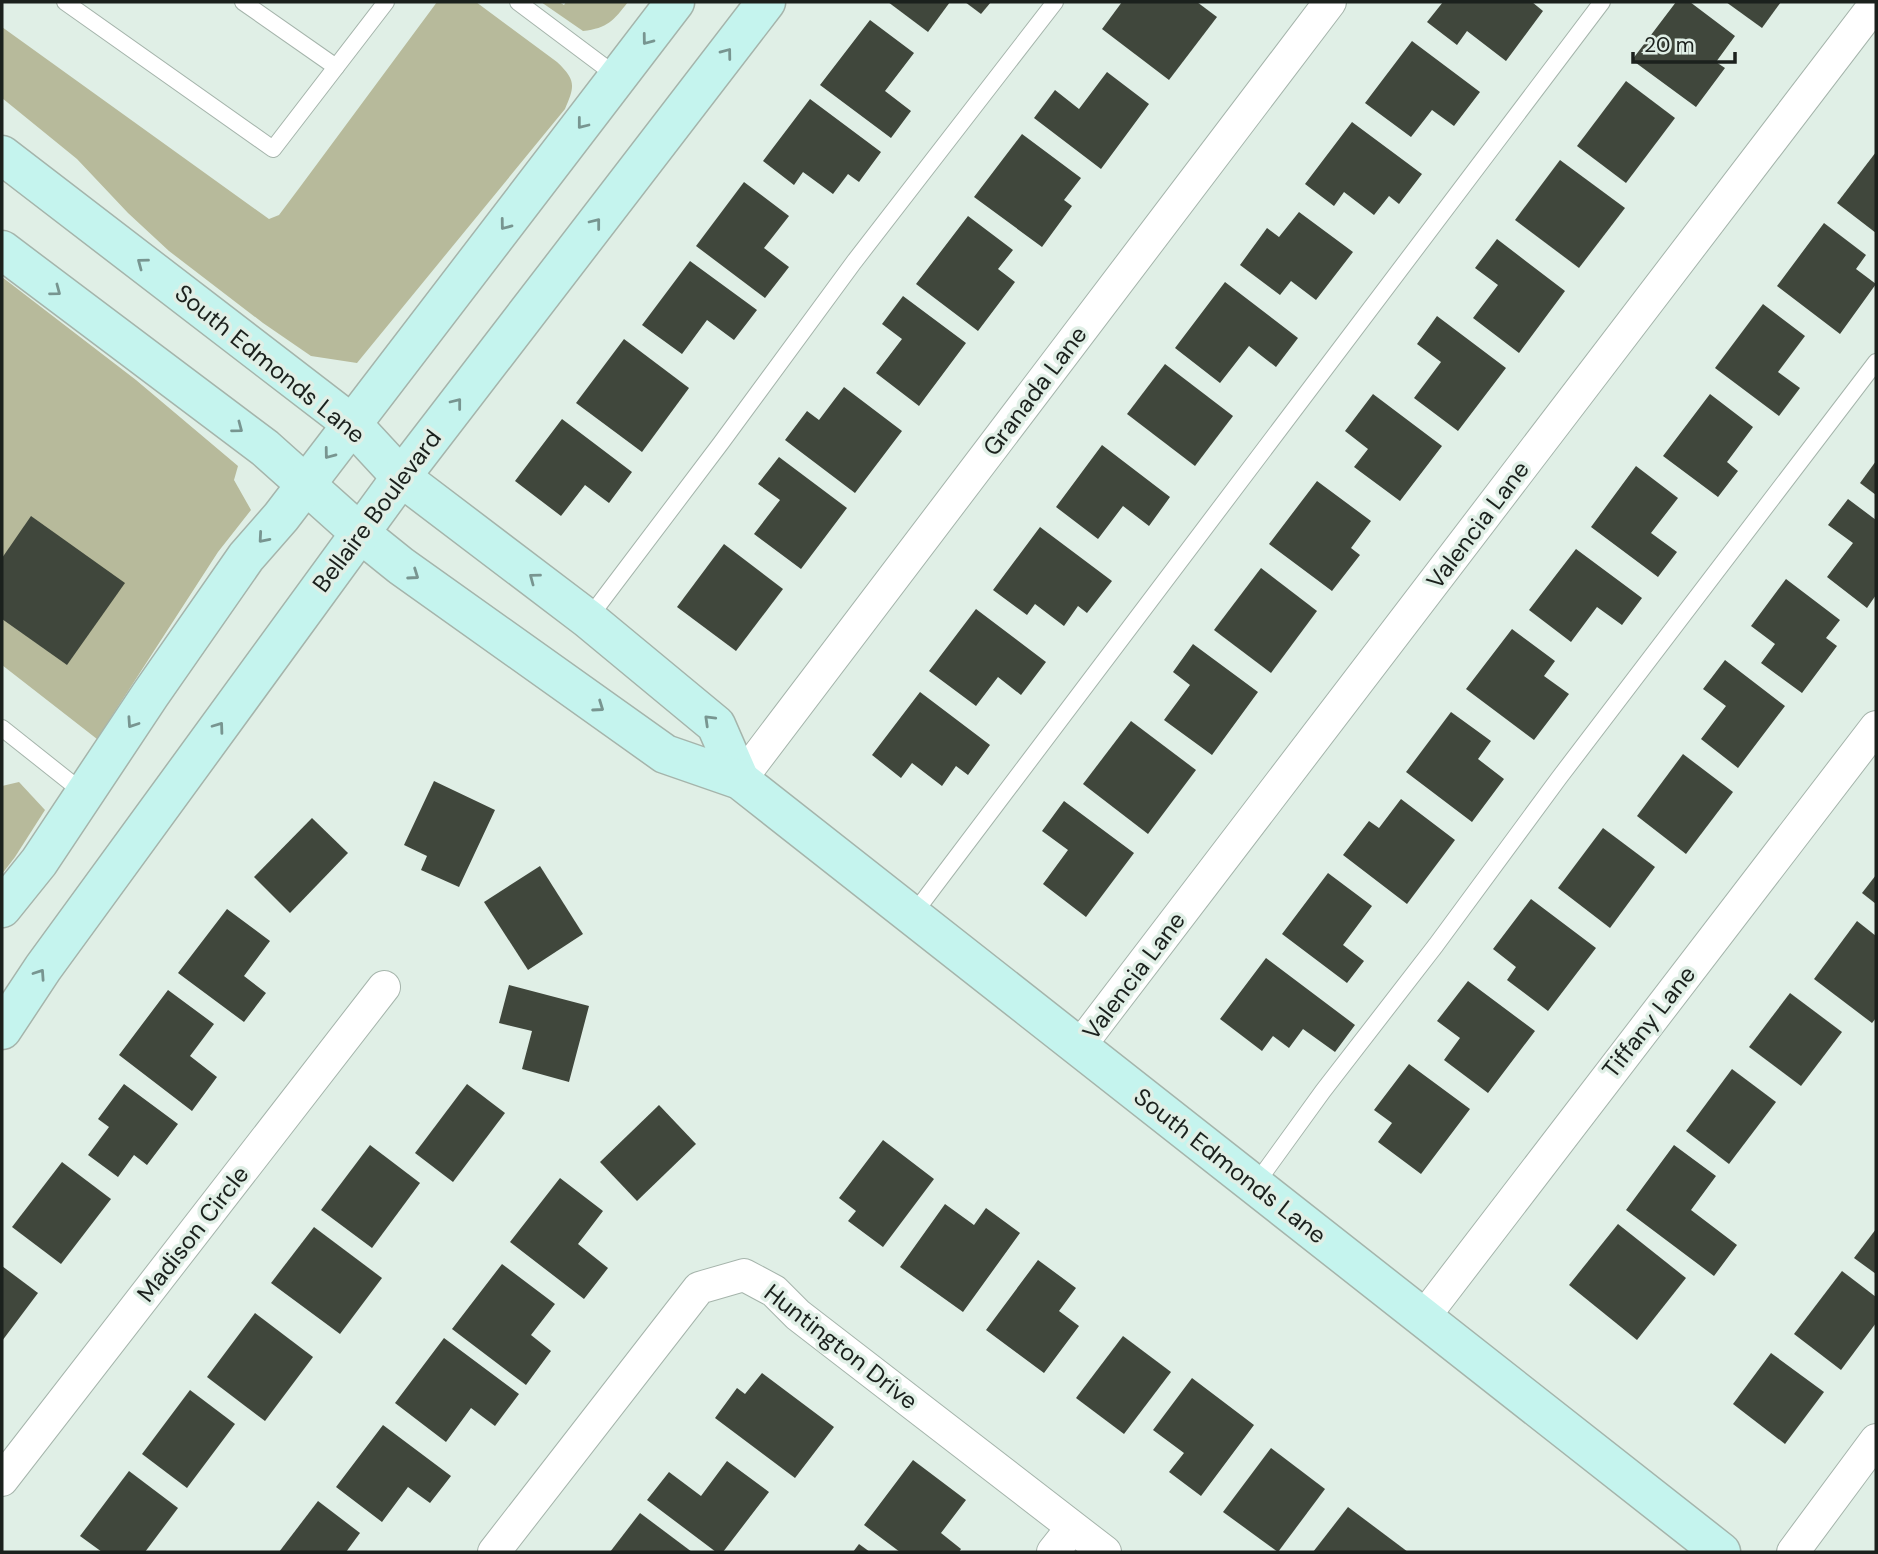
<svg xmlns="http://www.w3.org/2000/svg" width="1878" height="1554" viewBox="0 0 1878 1554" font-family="'DM Sans',sans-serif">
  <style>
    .green { fill: #b7ba9b }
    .building { fill: #40473c }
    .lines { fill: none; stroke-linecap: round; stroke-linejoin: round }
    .lane-casing { stroke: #a5b4ab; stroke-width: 18 }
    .street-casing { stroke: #a5b4ab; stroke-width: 34 }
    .secondary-casing { stroke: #a5b4ab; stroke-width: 41 }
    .lane { stroke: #fff; stroke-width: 16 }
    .street { stroke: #fff; stroke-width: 32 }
    .secondary { stroke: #c5f4ee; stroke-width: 38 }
    .oneway { stroke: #789590 }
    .labels { text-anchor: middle; stroke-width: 7; stroke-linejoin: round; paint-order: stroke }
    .street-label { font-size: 24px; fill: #1b211d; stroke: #e0efe6 }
  </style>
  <rect width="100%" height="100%" fill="#e0efe6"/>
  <g class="green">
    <path d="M 437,2 L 476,2 L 557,62 C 576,80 575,86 565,109 L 357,363 L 311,356 L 263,323 L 169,251 L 128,213 L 77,159 L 2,98 L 2,27 L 269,219 L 279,215 L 300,187 Z"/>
    <path d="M 541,2 L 559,2 L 564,5 L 566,2 L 628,2 C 613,21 608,28 583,31 Z"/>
    <path d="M 2,277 L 136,380 L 238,466 L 234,480 L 251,510 L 218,552 L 97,739 L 2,665 Z"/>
    <path d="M 19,782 L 45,810 L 15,857 L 2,874 L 2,786 Z"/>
  </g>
  <g class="building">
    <path d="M 888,2 L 950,2 L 928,32 Z"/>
    <path d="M 965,2 L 991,2 L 981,14 Z"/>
    <path d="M 1122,2 L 1197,2 L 1217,17 L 1169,80 L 1102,29 Z"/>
    <path d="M 1443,2 L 1532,2 L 1543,11 L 1506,61 L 1467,31 L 1457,45 L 1427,22 Z"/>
    <path d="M 1676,2 L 1690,2 L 1735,36 L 1716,62 L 1725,68 L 1696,107 L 1632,60 Z"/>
    <path d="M 1726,2 L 1781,2 L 1762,28 Z"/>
    <path d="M 870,20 L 914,53 L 885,91 L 911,111 L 891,138 L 820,85 Z"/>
    <path d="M 1412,41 L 1480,92 L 1454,126 L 1432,110 L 1411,137 L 1365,103 Z"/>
    <path d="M 1107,72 L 1149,104 L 1101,169 L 1034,118 L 1055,90 L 1079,109 Z"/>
    <path d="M 1626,81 L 1675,118 L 1626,183 L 1577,146 Z"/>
    <path d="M 810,99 L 881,152 L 859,182 L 848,174 L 833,194 L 803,172 L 794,185 L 763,161 Z"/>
    <path d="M 1352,122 L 1422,174 L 1399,204 L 1389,196 L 1374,215 L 1344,192 L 1334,206 L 1305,184 Z"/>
    <path d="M 1022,134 L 1081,178 L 1064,200 L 1072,206 L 1042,247 L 974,197 Z"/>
    <path d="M 1876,152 L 1876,233 L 1837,203 Z"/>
    <path d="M 1560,160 L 1625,208 L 1579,268 L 1515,220 Z"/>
    <path d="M 744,182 L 789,216 L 764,248 L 789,267 L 765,298 L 696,246 Z"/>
    <path d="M 1299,212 L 1353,252 L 1316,300 L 1291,281 L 1280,295 L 1240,265 L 1267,228 L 1279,237 Z"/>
    <path d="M 968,216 L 1013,250 L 998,269 L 1015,282 L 978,331 L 916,284 Z"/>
    <path d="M 1824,223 L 1866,255 L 1856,269 L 1876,284 L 1840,334 L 1777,286 Z"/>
    <path d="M 1497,239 L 1565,291 L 1519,353 L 1473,318 L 1498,285 L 1475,268 Z"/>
    <path d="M 690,261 L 757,310 L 734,340 L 707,320 L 682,354 L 642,325 Z"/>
    <path d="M 1225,282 L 1298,338 L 1276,367 L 1249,346 L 1220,383 L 1175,348 Z"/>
    <path d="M 903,296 L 966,343 L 919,406 L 876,373 L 902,339 L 882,324 Z"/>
    <path d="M 1763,304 L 1805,336 L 1778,372 L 1800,388 L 1779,416 L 1715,368 Z"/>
    <path d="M 1437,316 L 1506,368 L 1458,431 L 1414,398 L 1441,362 L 1417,344 Z"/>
    <path d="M 624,339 L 689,388 L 642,452 L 576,403 Z"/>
    <path d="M 1165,364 L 1233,416 L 1195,466 L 1127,414 Z"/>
    <path d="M 844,387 L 902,431 L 855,493 L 785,440 L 807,411 L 819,420 Z"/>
    <path d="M 1373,394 L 1442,446 L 1400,501 L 1354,467 L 1368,449 L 1345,431 Z"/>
    <path d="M 1710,394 L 1753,427 L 1727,462 L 1738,471 L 1718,497 L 1663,456 Z"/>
    <path d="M 562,419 L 632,472 L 609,503 L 585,485 L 561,516 L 515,481 Z"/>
    <path d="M 1102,445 L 1170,497 L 1149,526 L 1123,506 L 1098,539 L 1056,507 Z"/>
    <path d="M 779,457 L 847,508 L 801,569 L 754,534 L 780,500 L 758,484 Z"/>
    <path d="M 1876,461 L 1876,495 L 1860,483 Z"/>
    <path d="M 1636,466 L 1678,498 L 1651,533 L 1677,552 L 1658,577 L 1591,527 Z"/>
    <path d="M 1317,481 L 1371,521 L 1351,548 L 1360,555 L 1332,591 L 1269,544 Z"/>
    <path d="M 1848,499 L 1876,520 L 1876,595 L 1867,608 L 1827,577 L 1853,543 L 1828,525 Z"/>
    <path d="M 31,516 L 125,583 L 67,665 L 2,619 L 2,558 Z"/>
    <path d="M 1040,527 L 1112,581 L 1087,613 L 1078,606 L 1064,626 L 1035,604 L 1027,615 L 993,590 Z"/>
    <path d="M 724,544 L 783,589 L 736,651 L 677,607 Z"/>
    <path d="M 1576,549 L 1642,598 L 1622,625 L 1597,607 L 1571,642 L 1529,610 Z"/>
    <path d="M 1261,568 L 1317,611 L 1271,673 L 1214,630 Z"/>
    <path d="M 1786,579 L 1840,620 L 1826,638 L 1837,646 L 1802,693 L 1761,663 L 1775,644 L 1751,626 Z"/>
    <path d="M 976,609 L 1046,662 L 1021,695 L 998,677 L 976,706 L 929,671 Z"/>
    <path d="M 1512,629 L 1555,661 L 1544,676 L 1569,694 L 1534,740 L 1466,689 Z"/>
    <path d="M 1193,644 L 1258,692 L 1212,755 L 1164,720 L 1190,685 L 1173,672 Z"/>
    <path d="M 1725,660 L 1785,706 L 1738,768 L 1701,739 L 1726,706 L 1703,689 Z"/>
    <path d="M 920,692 L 990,745 L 968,775 L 956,766 L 942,786 L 912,763 L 901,778 L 872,755 Z"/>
    <path d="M 1451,712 L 1491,741 L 1478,759 L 1504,779 L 1472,822 L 1406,772 Z"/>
    <path d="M 1131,721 L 1196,770 L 1148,834 L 1083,784 Z"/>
    <path d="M 1683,754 L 1733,792 L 1686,854 L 1637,816 Z"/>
    <path d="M 434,781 L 495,810 L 459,887 L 421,870 L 427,856 L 404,845 Z"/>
    <path d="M 1401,799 L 1455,840 L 1407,904 L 1343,855 L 1369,821 L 1379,828 Z"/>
    <path d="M 1064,801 L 1134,853 L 1086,917 L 1043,884 L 1068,850 L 1042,831 Z"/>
    <path d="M 312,818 L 348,853 L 290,913 L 254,877 Z"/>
    <path d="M 1603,828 L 1655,867 L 1610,928 L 1558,888 Z"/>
    <path d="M 540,866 L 583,934 L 528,970 L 484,902 Z"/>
    <path d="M 1328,873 L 1372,906 L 1343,945 L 1364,961 L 1347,983 L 1282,934 Z"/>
    <path d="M 1876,875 L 1876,904 L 1862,893 Z"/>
    <path d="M 1531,899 L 1596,948 L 1548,1011 L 1507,980 L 1516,967 L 1493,949 Z"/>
    <path d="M 227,909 L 270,941 L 244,976 L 266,993 L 244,1022 L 178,973 Z"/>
    <path d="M 1857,921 L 1876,936 L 1876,1018 L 1872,1023 L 1814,979 Z"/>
    <path d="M 1266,958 L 1355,1025 L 1335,1052 L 1303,1029 L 1289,1048 L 1273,1036 L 1262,1051 L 1220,1019 Z"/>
    <path d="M 1468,981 L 1535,1031 L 1488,1093 L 1444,1060 L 1460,1038 L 1437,1021 Z"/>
    <path d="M 509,985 L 589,1006 L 569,1082 L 522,1069 L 532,1031 L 499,1023 Z"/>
    <path d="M 168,990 L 214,1024 L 190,1056 L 217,1077 L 192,1111 L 119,1055 Z"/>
    <path d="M 1790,993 L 1842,1032 L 1801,1086 L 1749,1047 Z"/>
    <path d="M 1409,1064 L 1470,1109 L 1421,1174 L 1378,1142 L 1392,1123 L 1374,1110 Z"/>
    <path d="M 1732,1069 L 1776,1102 L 1729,1164 L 1686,1131 Z"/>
    <path d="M 124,1084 L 178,1124 L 147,1165 L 134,1155 L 118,1177 L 88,1155 L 109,1127 L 98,1119 Z"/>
    <path d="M 467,1084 L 505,1113 L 453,1182 L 415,1153 Z"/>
    <path d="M 659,1105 L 696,1144 L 637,1201 L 600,1162 Z"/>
    <path d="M 883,1140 L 934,1179 L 883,1247 L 848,1221 L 856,1211 L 839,1198 Z"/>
    <path d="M 370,1145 L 420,1183 L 372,1248 L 321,1210 Z"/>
    <path d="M 1674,1145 L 1716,1176 L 1691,1210 L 1737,1245 L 1714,1276 L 1626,1210 Z"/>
    <path d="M 62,1162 L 111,1199 L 61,1264 L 12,1227 Z"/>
    <path d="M 560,1178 L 603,1211 L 578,1244 L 608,1268 L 584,1299 L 510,1242 Z"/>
    <path d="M 945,1204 L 974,1225 L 986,1208 L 1020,1233 L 963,1312 L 900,1267 Z"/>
    <path d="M 1618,1224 L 1686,1278 L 1637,1340 L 1569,1285 Z"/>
    <path d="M 314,1227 L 382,1278 L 340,1334 L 271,1283 Z"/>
    <path d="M 1876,1229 L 1876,1274 L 1854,1258 Z"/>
    <path d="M 1038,1260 L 1076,1288 L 1059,1311 L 1079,1326 L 1044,1373 L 986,1330 Z"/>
    <path d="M 502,1264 L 555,1304 L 531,1335 L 551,1351 L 526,1385 L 452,1329 Z"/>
    <path d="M 2,1266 L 38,1293 L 2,1341 Z"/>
    <path d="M 1842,1271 L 1876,1297 L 1876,1323 L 1841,1370 L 1794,1334 Z"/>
    <path d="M 255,1313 L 313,1357 L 265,1421 L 207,1377 Z"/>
    <path d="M 1123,1336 L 1171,1372 L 1124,1434 L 1076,1398 Z"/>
    <path d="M 444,1338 L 519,1394 L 495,1426 L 471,1408 L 446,1442 L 395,1403 Z"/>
    <path d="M 1771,1353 L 1824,1392 L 1785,1444 L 1733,1404 Z"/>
    <path d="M 762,1373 L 834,1427 L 795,1478 L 715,1418 L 737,1388 L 745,1394 Z"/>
    <path d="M 1192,1378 L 1254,1425 L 1201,1496 L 1169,1472 L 1184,1453 L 1153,1430 Z"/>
    <path d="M 190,1390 L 235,1424 L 187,1488 L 142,1454 Z"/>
    <path d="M 383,1425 L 451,1476 L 430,1503 L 408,1487 L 382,1522 L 336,1487 Z"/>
    <path d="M 1271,1448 L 1325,1489 L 1278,1552 L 1223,1512 Z"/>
    <path d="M 913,1460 L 966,1500 L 941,1533 L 961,1549 L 959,1552 L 900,1552 L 864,1525 Z"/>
    <path d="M 727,1461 L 769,1492 L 723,1552 L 716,1552 L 647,1500 L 669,1472 L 701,1496 Z"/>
    <path d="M 129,1471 L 178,1508 L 145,1552 L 102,1552 L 80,1536 Z"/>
    <path d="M 318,1501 L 360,1533 L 346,1552 L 279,1552 Z"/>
    <path d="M 1348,1507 L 1408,1552 L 1313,1552 Z"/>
    <path d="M 640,1513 L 692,1552 L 610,1552 Z"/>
    <path d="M 859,1544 L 870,1552 L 853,1552 Z"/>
  </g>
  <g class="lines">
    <defs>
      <g id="lane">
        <path d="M 65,2 L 273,149 L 386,2"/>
        <path d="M 243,2 L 336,67"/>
        <path d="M 518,2 L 618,77"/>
        <path d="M 588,619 L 721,443 L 854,262 L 1055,2"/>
        <path d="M 2,728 L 85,794"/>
        <path d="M 912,916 L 1602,2"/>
        <path d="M 1255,1185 L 1323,1091 L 1436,945 L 1559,778 L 1876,362"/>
      </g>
      <g id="street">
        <path d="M 740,780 L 1330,2"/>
        <path d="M 1079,1047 L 1876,3"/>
        <path d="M 1423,1318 L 1876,727"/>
        <path d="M 2,1480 L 384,987"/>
        <path d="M 494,1552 L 699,1288 L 744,1275 L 774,1291 L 798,1315 L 1105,1552"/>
        <path d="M 1053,1552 L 1072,1528"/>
        <path d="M 1793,1552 L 1876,1440"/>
      </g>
      <g id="secondary">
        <path d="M 2,155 L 352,424 L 401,477 L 588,619 L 716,725 L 740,780"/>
        <path d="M 2,250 L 265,448 L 360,533 L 401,566 L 665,754 L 740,780 L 1721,1552"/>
        <path d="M 2,908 L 39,862 L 150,695 L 246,557 L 281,517 L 675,2"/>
        <path d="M 2,1030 L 43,968 L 401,477 L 766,2"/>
      </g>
    </defs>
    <use href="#lane" class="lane-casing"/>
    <use href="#street" class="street-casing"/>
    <use href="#secondary" class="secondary-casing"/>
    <use href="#lane" class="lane"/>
    <use href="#street" class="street"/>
    <use href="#secondary" class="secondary"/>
  </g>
  <defs><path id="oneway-chevron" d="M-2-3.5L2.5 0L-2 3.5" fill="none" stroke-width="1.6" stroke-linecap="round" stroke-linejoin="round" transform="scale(1.75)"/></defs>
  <g class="oneway">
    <use href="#oneway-chevron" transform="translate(647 40) rotate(127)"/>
    <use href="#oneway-chevron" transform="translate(727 53) rotate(-53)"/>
    <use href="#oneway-chevron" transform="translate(582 124) rotate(128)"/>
    <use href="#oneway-chevron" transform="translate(596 223) rotate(-52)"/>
    <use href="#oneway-chevron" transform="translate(505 225) rotate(127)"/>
    <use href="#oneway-chevron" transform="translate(142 263) rotate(-143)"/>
    <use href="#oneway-chevron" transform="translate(56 291) rotate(37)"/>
    <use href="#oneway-chevron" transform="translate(457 403) rotate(-52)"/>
    <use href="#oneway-chevron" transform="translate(238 428) rotate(37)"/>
    <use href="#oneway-chevron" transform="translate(329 454) rotate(127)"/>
    <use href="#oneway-chevron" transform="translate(263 538) rotate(131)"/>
    <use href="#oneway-chevron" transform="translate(414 575) rotate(35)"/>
    <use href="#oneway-chevron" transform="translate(534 578) rotate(-143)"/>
    <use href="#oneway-chevron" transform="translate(599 707) rotate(35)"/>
    <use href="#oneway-chevron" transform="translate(709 720) rotate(-136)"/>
    <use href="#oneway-chevron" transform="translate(132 723) rotate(124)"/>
    <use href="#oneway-chevron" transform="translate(219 727) rotate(-54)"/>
    <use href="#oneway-chevron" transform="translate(40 974) rotate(-56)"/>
  </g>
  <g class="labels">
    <g class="street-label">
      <text transform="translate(270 364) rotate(39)" y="8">South Edmonds Lane</text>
      <text transform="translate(1035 391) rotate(-53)" y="8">Granada Lane</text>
      <text transform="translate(377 511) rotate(-53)" y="8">Bellaire Boulevard</text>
      <text transform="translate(1478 525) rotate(-53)" y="8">Valencia Lane</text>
      <text transform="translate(1134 976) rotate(-53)" y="8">Valencia Lane</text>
      <text transform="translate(1649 1022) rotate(-52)" y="8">Tiffany Lane</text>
      <text transform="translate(1230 1166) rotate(38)" y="8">South Edmonds Lane</text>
      <text transform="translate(193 1234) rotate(-52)" y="8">Madison Circle</text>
      <text transform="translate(841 1347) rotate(38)" y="8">Huntington Drive</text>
    </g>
  </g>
  <rect width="1878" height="1554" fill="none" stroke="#1b211d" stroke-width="7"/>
  <path d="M1633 52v10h102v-10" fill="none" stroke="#1b211d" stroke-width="3.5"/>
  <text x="1644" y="52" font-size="21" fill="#1b211d" stroke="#e0efe6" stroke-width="5" paint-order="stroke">20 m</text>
</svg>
